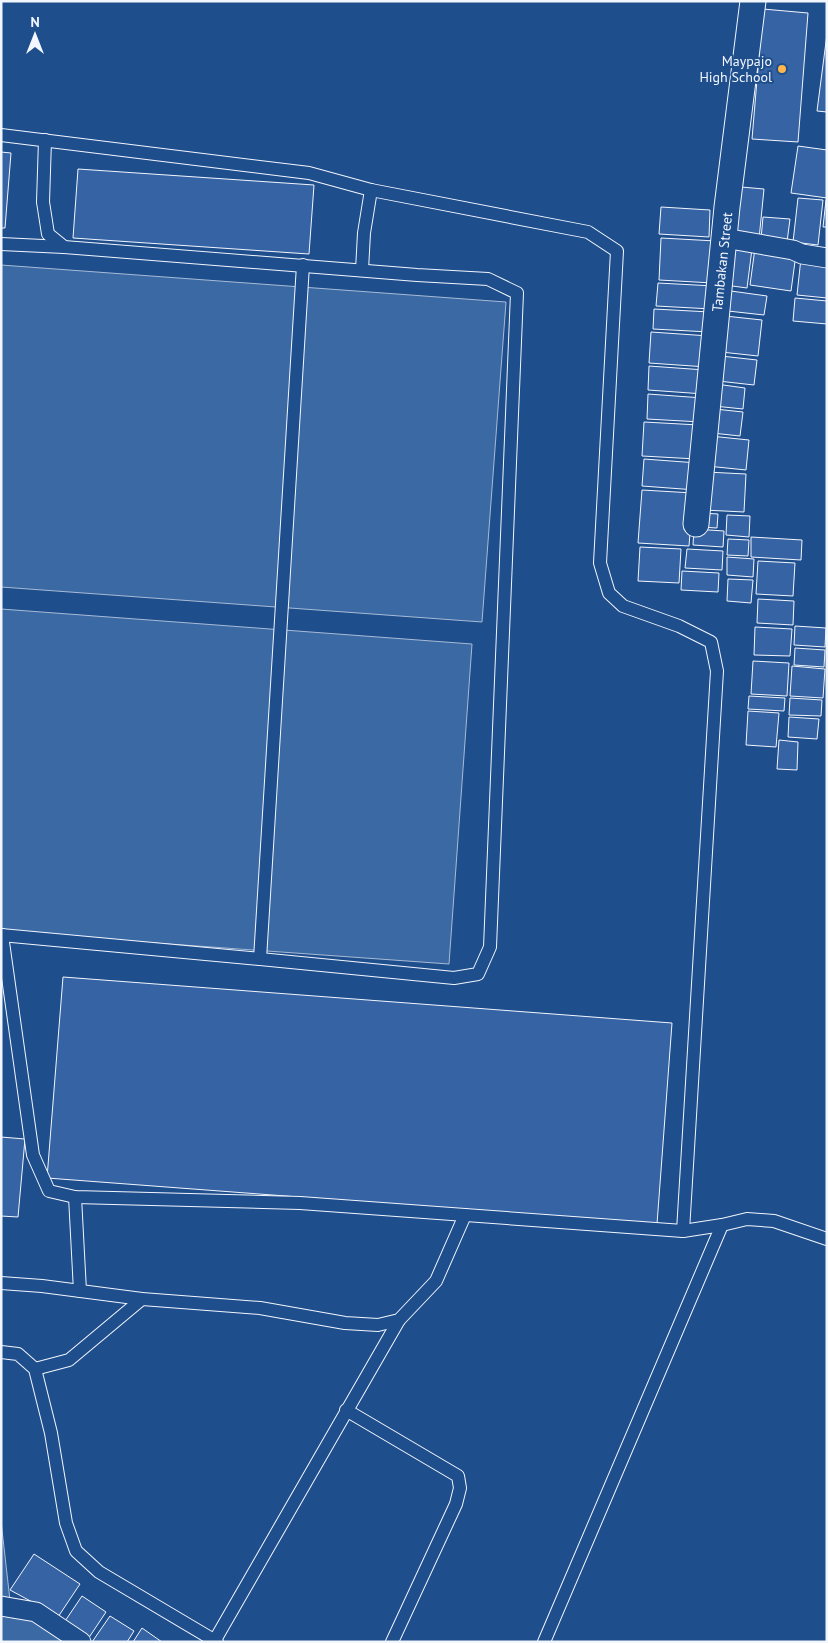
<svg xmlns="http://www.w3.org/2000/svg" width="828" height="1643" viewBox="0 0 828 1643" font-family="'PT Sans',sans-serif">
  <style>
    .water { fill: #3b69a3; stroke: #a8bbd7 }
    .building { fill: #3563a3; stroke: #f2f6ff }
    .lines { fill: none; stroke-linecap: round; stroke-linejoin: round }
    .service-casing { stroke: #f2f6ff; stroke-width: 14 }
    .pedestrian-casing { stroke: #f2f6ff; stroke-width: 21 }
    .minor-casing { stroke: #f2f6ff; stroke-width: 27 }
    .service { stroke: #1f4e8c; stroke-width: 12 }
    .pedestrian { stroke: #1f4e8c; stroke-width: 19 }
    .minor { stroke: #1f4e8c; stroke-width: 25 }
    .poi-dot { fill: #ffb74d; stroke: #1f4e8c; stroke-width: 2 }
    .labels { text-anchor: middle; stroke-width: 4; stroke-linejoin: round; paint-order: stroke }
    .poi-label { font-size: 14px; fill: #f2f6ff; stroke: #1f4e8c; text-anchor: end }
    .street-label { font-size: 14px; fill: #f2f6ff; stroke: #1f4e8c }
  </style>
  <rect width="100%" height="100%" fill="#1f4e8c"/>
  <g class="water">
    <path d="M 1,265 L 506,302 L 482,622 L 1,587 Z"/>
    <path d="M 1,609 L 472,644 L 449,964 L 1,932 Z"/>
    <path d="M 1,1521 L 12,1618 L 36,1617 L 72,1642 L 1,1642 Z"/>
  </g>
  <g class="building">
    <path d="M 763,9 L 808,13 L 798,142 L 752,139 Z"/>
    <path d="M 827,34 L 827,112 L 817,111 Z"/>
    <path d="M 798,146 L 827,150 L 827,198 L 791,193 Z"/>
    <path d="M 1,152 L 11,153 L 5,228 L 1,228 Z"/>
    <path d="M 78,169 L 314,185 L 309,254 L 73,238 Z"/>
    <path d="M 741,187 L 764,189 L 759,239 L 736,236 Z"/>
    <path d="M 798,198 L 823,200 L 818,245 L 793,242 Z"/>
    <path d="M 826,200 L 827,200 L 827,227 L 823,227 Z"/>
    <path d="M 661,207 L 710,210 L 709,237 L 659,234 Z"/>
    <path d="M 763,217 L 790,219 L 787,242 L 761,239 Z"/>
    <path d="M 661,238 L 716,241 L 713,283 L 659,280 Z"/>
    <path d="M 730,246 L 752,249 L 747,288 L 725,285 Z"/>
    <path d="M 755,248 L 796,254 L 791,291 L 750,285 Z"/>
    <path d="M 801,258 L 827,261 L 827,298 L 797,295 Z"/>
    <path d="M 658,283 L 714,286 L 712,309 L 656,306 Z"/>
    <path d="M 731,291 L 767,296 L 764,315 L 728,311 Z"/>
    <path d="M 795,298 L 827,301 L 827,324 L 793,321 Z"/>
    <path d="M 654,309 L 710,312 L 709,332 L 653,329 Z"/>
    <path d="M 725,316 L 762,320 L 758,356 L 721,352 Z"/>
    <path d="M 651,332 L 709,336 L 707,367 L 649,363 Z"/>
    <path d="M 721,356 L 757,360 L 754,385 L 718,381 Z"/>
    <path d="M 649,366 L 705,370 L 704,394 L 648,390 Z"/>
    <path d="M 716,384 L 745,388 L 743,409 L 714,406 Z"/>
    <path d="M 648,394 L 703,398 L 701,422 L 647,419 Z"/>
    <path d="M 715,409 L 743,412 L 740,436 L 712,433 Z"/>
    <path d="M 644,422 L 699,425 L 697,459 L 642,456 Z"/>
    <path d="M 710,436 L 749,440 L 746,470 L 707,466 Z"/>
    <path d="M 644,459 L 698,463 L 696,490 L 642,486 Z"/>
    <path d="M 706,472 L 746,474 L 744,512 L 704,510 Z"/>
    <path d="M 642,490 L 693,493 L 689,546 L 638,543 Z"/>
    <path d="M 701,513 L 718,514 L 717,528 L 700,527 Z"/>
    <path d="M 727,515 L 750,516 L 749,537 L 726,535 Z"/>
    <path d="M 694,529 L 724,531 L 723,547 L 693,545 Z"/>
    <path d="M 751,537 L 802,540 L 801,560 L 751,557 Z"/>
    <path d="M 728,539 L 749,540 L 748,556 L 727,555 Z"/>
    <path d="M 640,547 L 681,549 L 679,583 L 638,581 Z"/>
    <path d="M 687,549 L 723,551 L 722,570 L 685,568 Z"/>
    <path d="M 727,557 L 754,559 L 753,577 L 727,575 Z"/>
    <path d="M 758,561 L 795,563 L 793,596 L 756,594 Z"/>
    <path d="M 682,571 L 719,573 L 718,592 L 681,590 Z"/>
    <path d="M 728,579 L 753,580 L 751,603 L 727,601 Z"/>
    <path d="M 758,599 L 794,601 L 793,625 L 757,623 Z"/>
    <path d="M 795,626 L 826,628 L 825,647 L 794,645 Z"/>
    <path d="M 755,627 L 792,629 L 790,656 L 754,655 Z"/>
    <path d="M 795,648 L 825,650 L 824,667 L 794,665 Z"/>
    <path d="M 753,661 L 789,663 L 787,696 L 751,694 Z"/>
    <path d="M 792,666 L 825,669 L 823,698 L 790,696 Z"/>
    <path d="M 749,696 L 785,698 L 784,711 L 748,709 Z"/>
    <path d="M 790,698 L 822,700 L 821,716 L 789,715 Z"/>
    <path d="M 748,711 L 779,713 L 776,747 L 746,745 Z"/>
    <path d="M 789,717 L 819,719 L 817,739 L 788,737 Z"/>
    <path d="M 779,740 L 798,742 L 797,770 L 777,769 Z"/>
    <path d="M 63,977 L 672,1023 L 657,1224 L 47,1178 Z"/>
    <path d="M 1,1137 L 25,1139 L 18,1217 L 1,1216 Z"/>
    <path d="M 34,1554 L 80,1584 L 56,1620 L 36,1604 L 10,1590 Z"/>
    <path d="M 82,1596 L 106,1612 L 86,1642 L 61,1627 Z"/>
    <path d="M 110,1616 L 134,1631 L 127,1642 L 92,1642 Z"/>
    <path d="M 142,1628 L 162,1642 L 133,1642 Z"/>
  </g>
  <g class="lines">
    <defs>
      <g id="service">
        <path d="M 1,135 L 309,173 L 371,190 L 588,232 L 617,251 L 600,563 L 609,593 L 623,606 L 679,626 L 711,642 L 717,671 L 683,1231"/>
        <path d="M 1,244 L 64,247"/>
        <path d="M 362,270 L 364,233 L 371,190"/>
        <path d="M 1,935 L 260,959 L 454,978 L 478,974 L 490,947 L 517,293 L 488,279 L 417,275 L 64,247 L 48,234 L 43,202 L 45,140"/>
        <path d="M 2,935 L 33,1155 L 49,1191 L 75,1197 L 300,1203 L 683,1231 L 722,1225 L 747,1219 L 774,1221 L 827,1239"/>
        <path d="M 260,959 L 303,265"/>
        <path d="M 75,1197 L 80,1291"/>
        <path d="M 1,1283 L 42,1286 L 142,1299 L 260,1308 L 345,1323 L 378,1325 L 399,1320 L 436,1281 L 465,1215"/>
        <path d="M 1,1352 L 18,1354 L 35,1369 L 51,1433 L 66,1523 L 76,1551 L 99,1572 L 217,1642"/>
        <path d="M 35,1369 L 69,1360 L 142,1299"/>
        <path d="M 346,1410 L 458,1476 L 460,1488 L 456,1504 L 392,1642"/>
        <path d="M 215,1640 L 399,1320"/>
        <path d="M 544,1642 L 722,1225"/>
      </g>
      <g id="pedestrian">
        <path d="M 724,238 L 793,250 L 802,254 L 827,258"/>
        <path d="M 1,1606 L 36,1612 L 81,1642"/>
      </g>
      <path id="minor" d="M 696,524 L 727,207 L 753,1"/>
    </defs>
    <use href="#service" class="service-casing"/>
    <use href="#pedestrian" class="pedestrian-casing"/>
    <use href="#minor" class="minor-casing"/>
    <use href="#service" class="service"/>
    <use href="#pedestrian" class="pedestrian"/>
    <use href="#minor" class="minor"/>
  </g>
  <circle class="poi-dot" cx="782" cy="69" r="5"/>
  <g class="labels">
    <g class="poi-label">
      <text x="772" y="66">Maypajo<tspan x="772" dy="16">High School</tspan></text>
    </g>
    <g class="street-label">
      <text transform="translate(722 262) rotate(-84)" y="5">Tambakan Street</text>
    </g>
  </g>
  <rect width="828" height="1643" fill="none" stroke="#f2f6ff" stroke-width="5"/>
  <g transform="translate(35 35)" stroke="#1f4e8c" stroke-width="4" paint-order="stroke">
  <path d="M0-4L9 19L0 12L-9 19Z" fill="#f2f6ff"/>
  <text y="-8" font-size="14" font-weight="bold" text-anchor="middle" fill="#f2f6ff">N</text>
  </g>
</svg>
